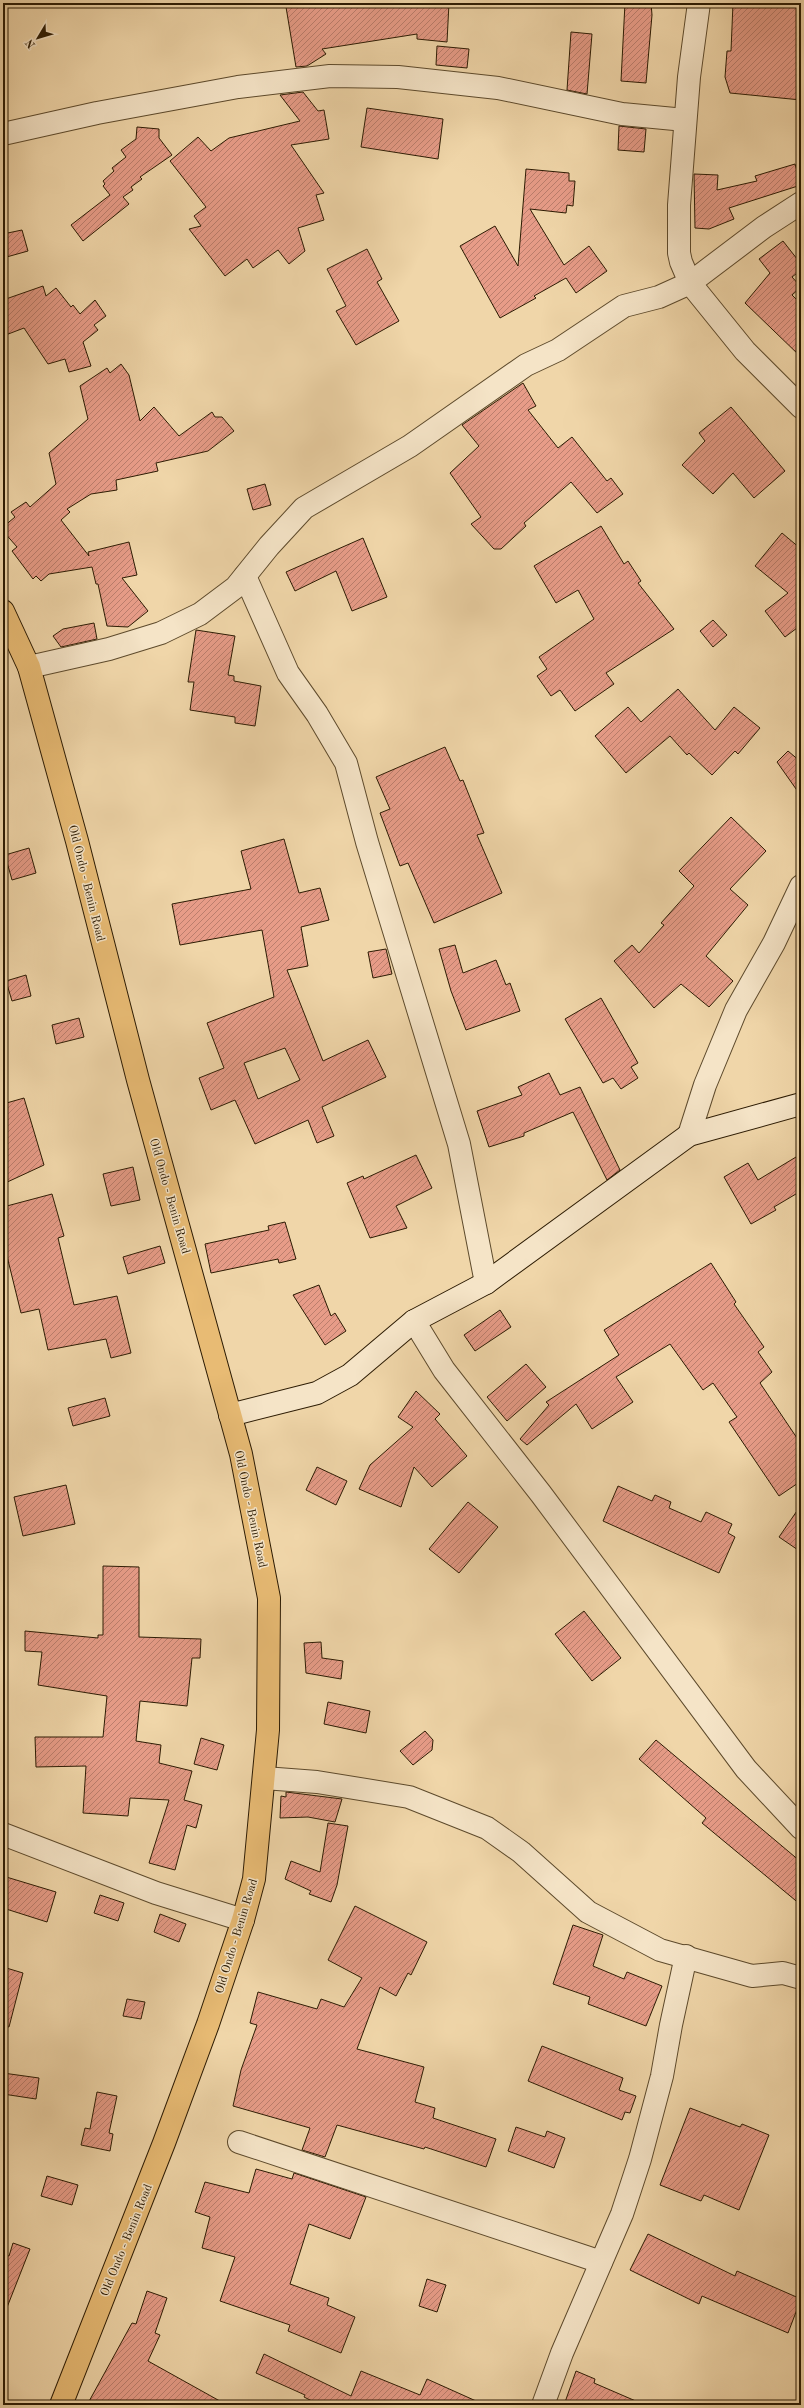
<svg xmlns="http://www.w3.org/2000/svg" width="804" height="2408" viewBox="0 0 804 2408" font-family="'Old Standard TT',serif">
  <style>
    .building { fill: url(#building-hatch); stroke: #2c1b03; fill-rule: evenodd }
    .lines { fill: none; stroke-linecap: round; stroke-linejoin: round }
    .street-casing { stroke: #5d4a2c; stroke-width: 24 }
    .secondary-casing { stroke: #2c1b03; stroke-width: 24 }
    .primary-casing { stroke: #2c1b03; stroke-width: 24 }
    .street { stroke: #f5e4c7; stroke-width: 22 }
    .secondary { stroke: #f5e4c7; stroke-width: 22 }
    .primary { stroke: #e8bb74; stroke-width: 22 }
    .labels { text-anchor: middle; stroke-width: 3; stroke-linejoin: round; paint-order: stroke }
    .street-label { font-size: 12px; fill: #2c1b03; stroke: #f5e4c7 }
  </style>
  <defs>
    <pattern id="building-hatch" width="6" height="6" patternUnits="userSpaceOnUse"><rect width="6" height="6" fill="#e79c88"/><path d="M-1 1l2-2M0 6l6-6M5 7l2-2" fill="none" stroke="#bb7e6d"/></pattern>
  </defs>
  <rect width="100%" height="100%" fill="#f0d6a9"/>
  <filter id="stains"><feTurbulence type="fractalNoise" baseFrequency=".005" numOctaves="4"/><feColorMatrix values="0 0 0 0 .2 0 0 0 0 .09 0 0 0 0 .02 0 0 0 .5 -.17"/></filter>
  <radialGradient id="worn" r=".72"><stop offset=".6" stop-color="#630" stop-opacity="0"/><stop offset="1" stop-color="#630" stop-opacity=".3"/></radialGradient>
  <g class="building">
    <path d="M 310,3 L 449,3 L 447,42 L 417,39 L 417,34 L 322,49 L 326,54 L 307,66 L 296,67 L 286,7 Z"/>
    <path d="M 625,3 L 651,3 L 652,15 L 646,83 L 621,81 Z"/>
    <path d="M 733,3 L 801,3 L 801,100 L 730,93 L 725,77 L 727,51 L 731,51 Z"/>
    <path d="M 571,32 L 592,34 L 587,94 L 567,90 Z"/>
    <path d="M 437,46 L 469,49 L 467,68 L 436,65 Z"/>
    <path d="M 303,92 L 318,111 L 324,110 L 329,139 L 291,145 L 324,193 L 316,195 L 324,220 L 298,228 L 305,251 L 289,264 L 278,250 L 253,268 L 247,259 L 225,276 L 189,229 L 201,226 L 194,216 L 206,207 L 170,161 L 198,137 L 211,151 L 229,138 L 300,121 L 280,95 Z"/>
    <path d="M 367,108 L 443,119 L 438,159 L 361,147 Z"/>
    <path d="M 619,126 L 646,129 L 644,152 L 618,150 Z"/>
    <path d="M 137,127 L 159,129 L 159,138 L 172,155 L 140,177 L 142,179 L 131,187 L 133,190 L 123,197 L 129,204 L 83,241 L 71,225 L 110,195 L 103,186 L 105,184 L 103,181 L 114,171 L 112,168 L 126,157 L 121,150 L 136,139 Z"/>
    <path d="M 795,164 L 797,171 L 801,170 L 801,185 L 729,208 L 734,219 L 709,229 L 695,228 L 694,174 L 718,175 L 717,190 L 757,181 L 755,176 Z"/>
    <path d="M 526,169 L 569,173 L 569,181 L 575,181 L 573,206 L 567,205 L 566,213 L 530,209 L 564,265 L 589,246 L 607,271 L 576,293 L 566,278 L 534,296 L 536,298 L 500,318 L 460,246 L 495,226 L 518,266 Z"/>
    <path d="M 22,230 L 28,251 L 3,258 L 3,234 Z"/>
    <path d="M 783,241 L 801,264 L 801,270 L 792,277 L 801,287 L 792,295 L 801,304 L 801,357 L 745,303 L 770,273 L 759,259 Z"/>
    <path d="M 367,249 L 382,279 L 377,282 L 399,321 L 356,345 L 336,311 L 346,306 L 327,269 Z"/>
    <path d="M 43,286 L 46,296 L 56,288 L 71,307 L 73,305 L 80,314 L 95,300 L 106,316 L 94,325 L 98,330 L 83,342 L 91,366 L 69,372 L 65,359 L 48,364 L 24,328 L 3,336 L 3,300 Z"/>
    <path d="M 121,364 L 129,375 L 140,421 L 154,407 L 179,436 L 212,412 L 215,417 L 222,417 L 234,431 L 208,451 L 156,463 L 158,471 L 116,480 L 117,490 L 91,494 L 67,509 L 70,512 L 61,520 L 89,556 L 88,552 L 129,542 L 137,575 L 122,578 L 148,611 L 128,627 L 107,626 L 98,584 L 96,584 L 92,567 L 49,574 L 41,581 L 36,576 L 33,579 L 12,551 L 17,547 L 3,531 L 3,527 L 15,517 L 11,512 L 26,502 L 30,507 L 56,484 L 49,453 L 88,419 L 80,386 L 107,368 L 110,373 Z"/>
    <path d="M 523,383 L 536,406 L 528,410 L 558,448 L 572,437 L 607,481 L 611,478 L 623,494 L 597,513 L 571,482 L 524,523 L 526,526 L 501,549 L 494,549 L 471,524 L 481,517 L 450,473 L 479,446 L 462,425 Z"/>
    <path d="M 731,407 L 785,471 L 754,498 L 733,473 L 713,494 L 682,465 L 705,441 L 699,433 Z"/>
    <path d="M 265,484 L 271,505 L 253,510 L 247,489 Z"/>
    <path d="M 601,526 L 624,564 L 628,561 L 641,581 L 638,583 L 674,629 L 606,673 L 614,684 L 575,711 L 560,690 L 551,696 L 537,676 L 547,669 L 539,657 L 594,619 L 578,590 L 556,603 L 534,566 Z"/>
    <path d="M 782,533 L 801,549 L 801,625 L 785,637 L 765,611 L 788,593 L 755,566 Z"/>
    <path d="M 363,538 L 387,597 L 352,611 L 336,571 L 295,591 L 286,572 Z"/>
    <path d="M 713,620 L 727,635 L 713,647 L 700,631 Z"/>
    <path d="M 94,623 L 97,639 L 61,647 L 53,636 L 63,629 Z"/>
    <path d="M 196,630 L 235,636 L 228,675 L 234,676 L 234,681 L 261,686 L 255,726 L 235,723 L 235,717 L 190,710 L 194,682 L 188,682 Z"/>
    <path d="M 678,689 L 715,730 L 734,707 L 760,728 L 738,754 L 735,751 L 712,775 L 689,753 L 687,755 L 670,736 L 626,773 L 595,736 L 628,707 L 641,722 Z"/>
    <path d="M 445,747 L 460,781 L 463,780 L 484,833 L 477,835 L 502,893 L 434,923 L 408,863 L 400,866 L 380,813 L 390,809 L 376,777 Z"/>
    <path d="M 788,751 L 801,762 L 801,796 L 777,762 Z"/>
    <path d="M 731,817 L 766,851 L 730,889 L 748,905 L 706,956 L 733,981 L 709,1007 L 681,984 L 654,1008 L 614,961 L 632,945 L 639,953 L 664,925 L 661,923 L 694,886 L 679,871 Z"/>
    <path d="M 284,839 L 299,893 L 320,888 L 329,920 L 301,927 L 308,966 L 287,970 L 323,1061 L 368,1040 L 386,1077 L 322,1107 L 334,1136 L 317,1143 L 308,1120 L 255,1144 L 235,1100 L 211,1110 L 199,1078 L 224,1068 L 207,1023 L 274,997 L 262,930 L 180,945 L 172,904 L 251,889 L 241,851 ZM 285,1048 L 300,1080 L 258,1099 L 244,1063 Z"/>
    <path d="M 29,848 L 36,873 L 12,880 L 5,855 Z"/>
    <path d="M 455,945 L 463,973 L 496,960 L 506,985 L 510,983 L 520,1011 L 466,1030 L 451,991 L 439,949 Z"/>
    <path d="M 386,949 L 392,974 L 373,978 L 368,952 Z"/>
    <path d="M 26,975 L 31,996 L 12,1001 L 6,981 Z"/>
    <path d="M 601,998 L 638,1063 L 631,1067 L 638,1078 L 621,1089 L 613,1078 L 603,1083 L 565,1019 Z"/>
    <path d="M 79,1018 L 84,1037 L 56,1044 L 52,1025 Z"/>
    <path d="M 549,1073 L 560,1095 L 580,1087 L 620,1170 L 607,1180 L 573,1112 L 524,1133 L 524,1136 L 489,1147 L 477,1111 L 522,1095 L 518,1087 Z"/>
    <path d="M 24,1098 L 44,1165 L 3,1184 L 3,1104 Z"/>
    <path d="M 801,1154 L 801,1191 L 774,1207 L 776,1210 L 751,1224 L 724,1177 L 748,1163 L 758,1180 Z"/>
    <path d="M 416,1155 L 432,1188 L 396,1206 L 407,1228 L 370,1238 L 347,1183 L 363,1176 L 364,1179 Z"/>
    <path d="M 133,1167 L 140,1200 L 111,1206 L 103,1174 Z"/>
    <path d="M 52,1194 L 64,1236 L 58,1238 L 74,1305 L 117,1296 L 131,1353 L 111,1358 L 106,1339 L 48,1350 L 39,1309 L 21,1313 L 6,1252 L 3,1253 L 3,1207 Z"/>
    <path d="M 285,1222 L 296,1259 L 279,1263 L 278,1259 L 211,1273 L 205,1244 L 269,1230 L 268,1226 Z"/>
    <path d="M 160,1246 L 165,1263 L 128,1274 L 123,1257 Z"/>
    <path d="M 711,1263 L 736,1302 L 734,1304 L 764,1347 L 758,1352 L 772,1372 L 760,1383 L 801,1444 L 801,1481 L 779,1496 L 729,1422 L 737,1417 L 713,1383 L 703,1390 L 670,1344 L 616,1377 L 633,1402 L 592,1429 L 576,1404 L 527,1445 L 520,1439 L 549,1405 L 546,1402 L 619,1355 L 604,1330 Z"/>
    <path d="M 319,1285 L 331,1316 L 335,1313 L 346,1331 L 325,1345 L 293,1295 Z"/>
    <path d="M 500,1310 L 511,1327 L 475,1351 L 464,1335 Z"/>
    <path d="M 526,1364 L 546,1387 L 507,1421 L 487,1397 Z"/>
    <path d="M 416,1391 L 440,1414 L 435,1419 L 467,1456 L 432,1487 L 414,1467 L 401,1507 L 359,1489 L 370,1465 L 413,1427 L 398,1417 Z"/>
    <path d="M 105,1398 L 110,1416 L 73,1426 L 68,1408 Z"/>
    <path d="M 317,1467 L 347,1481 L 336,1505 L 306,1490 Z"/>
    <path d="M 66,1485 L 75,1524 L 23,1536 L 14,1497 Z"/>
    <path d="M 618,1486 L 652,1501 L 655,1495 L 671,1502 L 669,1508 L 701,1522 L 706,1512 L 732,1524 L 728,1533 L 735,1537 L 719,1573 L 603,1521 Z"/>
    <path d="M 468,1502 L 498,1527 L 459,1573 L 429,1549 Z"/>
    <path d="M 801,1505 L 801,1552 L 779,1537 Z"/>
    <path d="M 103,1566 L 139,1567 L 139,1637 L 201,1639 L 200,1658 L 192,1658 L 187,1706 L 140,1701 L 136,1741 L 161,1745 L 159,1763 L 192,1771 L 184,1800 L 202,1805 L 196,1828 L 187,1825 L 175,1870 L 149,1863 L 169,1800 L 130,1798 L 128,1816 L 83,1813 L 86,1766 L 36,1767 L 35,1737 L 103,1737 L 107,1696 L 38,1685 L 42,1652 L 25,1651 L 25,1631 L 98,1638 L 98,1635 L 103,1635 Z"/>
    <path d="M 584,1611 L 621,1658 L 592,1681 L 555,1634 Z"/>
    <path d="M 321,1642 L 322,1658 L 343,1661 L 341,1679 L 306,1673 L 304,1643 Z"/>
    <path d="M 328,1702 L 370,1711 L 366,1733 L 324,1724 Z"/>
    <path d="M 425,1731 L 433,1740 L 432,1750 L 413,1765 L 400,1751 Z"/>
    <path d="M 201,1738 L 224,1745 L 217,1770 L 194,1764 Z"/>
    <path d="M 656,1740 L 801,1862 L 801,1905 L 702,1823 L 706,1818 L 639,1759 Z"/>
    <path d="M 286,1792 L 342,1799 L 335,1822 L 308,1817 L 280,1818 L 281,1796 L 286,1797 Z"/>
    <path d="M 328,1823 L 348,1826 L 337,1885 L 331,1902 L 309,1894 L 311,1891 L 285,1879 L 291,1861 L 320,1872 Z"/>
    <path d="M 3,1876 L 56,1892 L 47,1922 L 3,1908 Z"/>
    <path d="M 100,1895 L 124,1903 L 118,1921 L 94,1913 Z"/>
    <path d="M 355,1906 L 427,1942 L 411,1975 L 408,1973 L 396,1996 L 380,1987 L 357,2049 L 424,2067 L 415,2102 L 435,2108 L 433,2118 L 496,2139 L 486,2167 L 425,2147 L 424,2149 L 337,2125 L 325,2157 L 302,2150 L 310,2128 L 233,2106 L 241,2070 L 257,2025 L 250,2023 L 258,1992 L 317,2009 L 321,1999 L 344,2007 L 362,1978 L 328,1960 Z"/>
    <path d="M 160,1914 L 186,1924 L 179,1942 L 154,1932 Z"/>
    <path d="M 573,1925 L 603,1935 L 593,1966 L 624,1979 L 627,1972 L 662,1986 L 646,2026 L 588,2004 L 590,1997 L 553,1984 Z"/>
    <path d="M 3,1967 L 23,1973 L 9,2027 L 3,2026 Z"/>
    <path d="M 127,1999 L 145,2002 L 141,2019 L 123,2016 Z"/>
    <path d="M 542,2046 L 623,2078 L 619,2090 L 636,2096 L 630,2113 L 625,2112 L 622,2120 L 528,2081 Z"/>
    <path d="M 3,2073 L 39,2078 L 36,2099 L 3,2094 Z"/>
    <path d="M 97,2092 L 117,2096 L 109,2133 L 113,2134 L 110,2151 L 81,2145 L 85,2128 L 90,2129 Z"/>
    <path d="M 690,2108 L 740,2127 L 742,2124 L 769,2135 L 739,2210 L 704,2195 L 701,2201 L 660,2185 Z"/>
    <path d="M 516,2127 L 545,2137 L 547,2131 L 565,2138 L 554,2168 L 508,2151 Z"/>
    <path d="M 256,2169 L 292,2179 L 294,2173 L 366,2197 L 350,2239 L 309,2224 L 290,2284 L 329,2298 L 327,2305 L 355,2317 L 341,2353 L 288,2331 L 290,2325 L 220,2301 L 235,2257 L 202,2248 L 210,2217 L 195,2212 L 205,2182 L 249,2193 Z"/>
    <path d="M 47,2176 L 78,2185 L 72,2205 L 41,2196 Z"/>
    <path d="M 648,2234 L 735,2276 L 737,2271 L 801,2299 L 788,2333 L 702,2296 L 699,2304 L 630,2270 Z"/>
    <path d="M 13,2243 L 30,2249 L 4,2315 L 3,2254 L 9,2256 Z"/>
    <path d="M 427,2279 L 446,2285 L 437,2312 L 419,2306 Z"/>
    <path d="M 147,2291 L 167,2298 L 155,2333 L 160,2335 L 148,2361 L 227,2405 L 87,2405 L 132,2323 L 136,2324 Z"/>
    <path d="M 264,2354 L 351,2396 L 361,2371 L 420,2395 L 427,2379 L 485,2405 L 320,2405 L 304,2397 L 305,2395 L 256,2373 Z"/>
    <path d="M 576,2371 L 595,2379 L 594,2383 L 645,2405 L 564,2405 Z"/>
  </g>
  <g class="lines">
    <defs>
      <g id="street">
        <path d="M 699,3 L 689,77 L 679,205 L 679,253 L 681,262 L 690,283 L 745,351 L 801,407"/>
        <path d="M 3,134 L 97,113 L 238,87 L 330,76 L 398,77 L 498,88 L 622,114 L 685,120"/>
        <path d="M 245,576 L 288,673 L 317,714 L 346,763 L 367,842 L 459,1144 L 486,1283"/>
        <path d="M 29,667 L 109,649 L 161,633 L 200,614 L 236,587 L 269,546 L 304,508 L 410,446 L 526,365 L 558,350 L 624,306 L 659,297 L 690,283 L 764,227 L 801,203"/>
        <path d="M 689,1135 L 705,1085 L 736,1010 L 774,943 L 801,886"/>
        <path d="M 414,1321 L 444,1370 L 541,1494 L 746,1769 L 801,1828"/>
        <path d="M 264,1778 L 317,1782 L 409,1797 L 487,1828 L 521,1852 L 588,1912 L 660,1950 L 752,1976 L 783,1973 L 801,1978"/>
        <path d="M 3,1834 L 156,1893 L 243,1920"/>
        <path d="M 239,2142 L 601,2262"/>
        <path d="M 543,2405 L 562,2353 L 622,2214 L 640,2159 L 662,2076 L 671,2025 L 686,1956"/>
      </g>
      <path id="secondary" d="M 230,1415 L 317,1393 L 350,1375 L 414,1321 L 486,1283 L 689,1135 L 801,1104"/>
      <path id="primary" d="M 3,611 L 29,667 L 77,841 L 138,1080 L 241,1454 L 269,1598 L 268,1730 L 254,1879 L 243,1920 L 208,2024 L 164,2143 L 61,2405"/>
    </defs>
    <use href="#street" class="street-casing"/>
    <use href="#secondary" class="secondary-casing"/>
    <use href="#primary" class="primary-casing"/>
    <use href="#street" class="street"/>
    <use href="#secondary" class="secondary"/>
    <use href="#primary" class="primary"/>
  </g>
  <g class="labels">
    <g class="street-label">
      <text transform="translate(87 883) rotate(76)" y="4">Old Ondo - Benin Road</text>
      <text transform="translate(170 1196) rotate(74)" y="4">Old Ondo - Benin Road</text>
      <text transform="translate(251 1509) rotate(78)" y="4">Old Ondo - Benin Road</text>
      <text transform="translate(236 1936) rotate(-73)" y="4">Old Ondo - Benin Road</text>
      <text transform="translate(126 2240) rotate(-68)" y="4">Old Ondo - Benin Road</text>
    </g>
  </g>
  <rect width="804" height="2408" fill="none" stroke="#f0d6a9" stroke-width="16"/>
  <rect x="4" y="4" width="796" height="2400" fill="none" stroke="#2c1b03" stroke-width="2"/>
  <rect x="8" y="8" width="788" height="2392" fill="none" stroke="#2c1b03"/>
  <g transform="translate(38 38) rotate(232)" stroke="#f5e4c7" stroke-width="3" paint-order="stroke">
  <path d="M0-3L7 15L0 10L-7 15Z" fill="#2c1b03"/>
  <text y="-6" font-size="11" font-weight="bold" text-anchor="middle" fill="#2c1b03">N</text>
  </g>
  <rect width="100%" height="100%" filter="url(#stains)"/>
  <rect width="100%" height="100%" fill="url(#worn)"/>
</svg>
